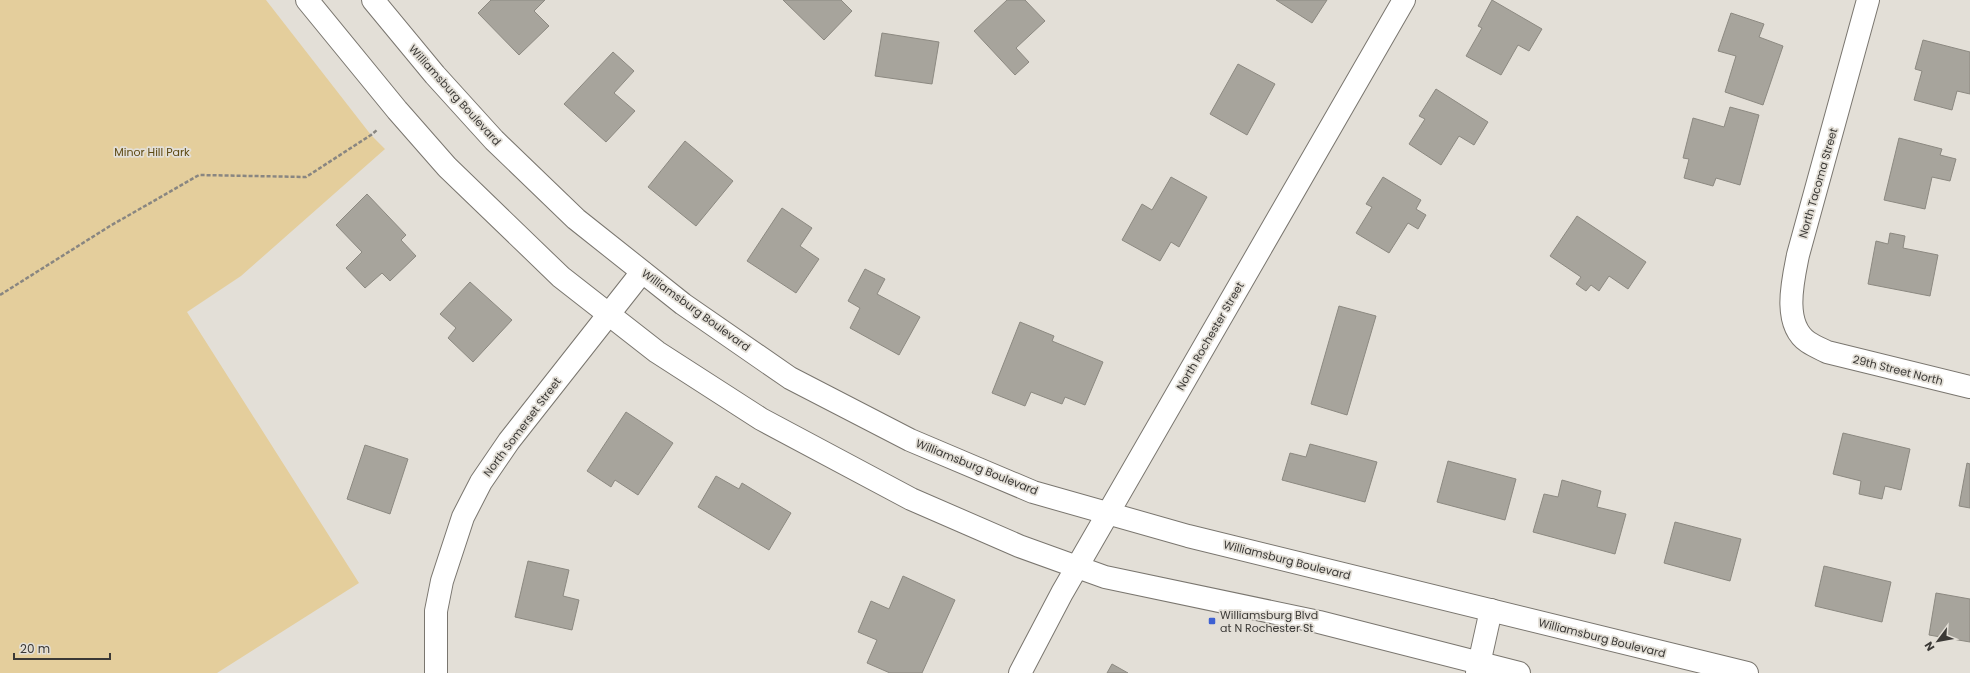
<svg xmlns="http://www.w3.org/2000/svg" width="1970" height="673" viewBox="0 0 1970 673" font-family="Poppins,sans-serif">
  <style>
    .green { fill: #e4ce9c }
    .building { fill: #a7a49c; stroke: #8c8981 }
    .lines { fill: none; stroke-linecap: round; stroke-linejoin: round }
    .minor-casing { stroke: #7a766f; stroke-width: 24 }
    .tertiary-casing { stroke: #7a766f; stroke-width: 24 }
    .secondary-casing { stroke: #7a766f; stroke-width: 24 }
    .path { stroke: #898681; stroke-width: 2.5; stroke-dasharray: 4 2; stroke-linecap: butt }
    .minor { stroke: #fff; stroke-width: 22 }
    .tertiary { stroke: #fff; stroke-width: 22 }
    .secondary { stroke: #fff; stroke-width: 22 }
    .poi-dot { fill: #3e61d3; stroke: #e3dfd7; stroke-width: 1.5 }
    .labels { text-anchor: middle; stroke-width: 3.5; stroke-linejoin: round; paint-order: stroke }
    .street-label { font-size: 11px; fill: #3b3936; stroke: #e3dfd7 }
    .park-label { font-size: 11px; fill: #5d4912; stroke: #e3dfd7 }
    .poi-label { font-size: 11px; fill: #3b3936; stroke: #e3dfd7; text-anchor: start }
  </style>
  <rect width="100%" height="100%" fill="#e3dfd7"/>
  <path class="green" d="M 0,0 L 266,0 L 371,135 L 385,149 L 241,276 L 187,312 L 359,583 L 217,673 L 0,673 Z"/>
  <g class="building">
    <path d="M 491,0 L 545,0 L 534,11 L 549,26 L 519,55 L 478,13 Z"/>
    <path d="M 783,0 L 841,0 L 852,11 L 824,40 Z"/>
    <path d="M 1007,0 L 1025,0 L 1045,21 L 1016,48 L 1029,62 L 1015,75 L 974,31 Z"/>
    <path d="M 1276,0 L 1327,0 L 1312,23 Z"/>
    <path d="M 1492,0 L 1542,29 L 1529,51 L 1518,45 L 1501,75 L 1466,56 L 1482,28 L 1478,26 Z"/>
    <path d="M 1731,13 L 1764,24 L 1759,37 L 1783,46 L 1763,105 L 1725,92 L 1736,56 L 1718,51 Z"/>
    <path d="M 882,33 L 939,42 L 932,84 L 875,76 Z"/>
    <path d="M 1923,40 L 1970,52 L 1970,94 L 1957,91 L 1952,110 L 1914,100 L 1922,71 L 1915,69 Z"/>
    <path d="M 613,52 L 634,71 L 614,93 L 635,111 L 606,142 L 564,104 Z"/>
    <path d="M 1238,64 L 1275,84 L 1247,135 L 1210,114 Z"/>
    <path d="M 1436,89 L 1488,122 L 1474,145 L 1459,136 L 1441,165 L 1409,144 L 1425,119 L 1419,116 Z"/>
    <path d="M 1730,107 L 1759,115 L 1740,185 L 1716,178 L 1713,186 L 1684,178 L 1689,159 L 1683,158 L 1693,118 L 1724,127 Z"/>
    <path d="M 1899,138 L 1942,149 L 1940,155 L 1956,159 L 1950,181 L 1932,177 L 1925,209 L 1884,200 Z"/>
    <path d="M 685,141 L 733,181 L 696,226 L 648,187 Z"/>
    <path d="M 1171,177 L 1207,197 L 1179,247 L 1171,242 L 1160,261 L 1122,240 L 1142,204 L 1152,210 Z"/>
    <path d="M 1383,177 L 1421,200 L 1416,209 L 1426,215 L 1418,229 L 1408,223 L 1389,253 L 1356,233 L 1372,207 L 1366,204 Z"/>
    <path d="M 367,194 L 406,235 L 401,240 L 416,256 L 390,281 L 382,273 L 365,288 L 346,268 L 362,252 L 336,225 Z"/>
    <path d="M 782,208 L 812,228 L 800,246 L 819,259 L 796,293 L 747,261 Z"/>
    <path d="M 1577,216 L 1646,262 L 1628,289 L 1609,276 L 1599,291 L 1591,285 L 1586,291 L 1576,284 L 1581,277 L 1550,256 Z"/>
    <path d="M 1890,233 L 1905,236 L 1903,248 L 1938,255 L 1930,296 L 1868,284 L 1876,241 L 1888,244 Z"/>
    <path d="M 865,269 L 885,279 L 877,294 L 920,317 L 899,355 L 850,328 L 860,308 L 848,301 Z"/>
    <path d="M 470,282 L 512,320 L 473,362 L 448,338 L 456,328 L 440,314 Z"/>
    <path d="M 1339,306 L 1376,316 L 1347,415 L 1311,404 Z"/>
    <path d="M 1020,322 L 1054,336 L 1052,341 L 1103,362 L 1085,405 L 1065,397 L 1062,404 L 1031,392 L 1025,406 L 992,393 Z"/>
    <path d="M 626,412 L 673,443 L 638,495 L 615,480 L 611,487 L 587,471 Z"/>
    <path d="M 1843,433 L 1910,449 L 1901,490 L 1885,486 L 1882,499 L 1859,494 L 1861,481 L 1833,474 Z"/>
    <path d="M 1310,444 L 1377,462 L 1365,502 L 1282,480 L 1290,453 L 1306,457 Z"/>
    <path d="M 365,445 L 408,459 L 390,514 L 347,499 Z"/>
    <path d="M 1448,461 L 1516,479 L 1505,520 L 1437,502 Z"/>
    <path d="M 1967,463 L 1970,464 L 1970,508 L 1959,506 Z"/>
    <path d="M 716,476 L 739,489 L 742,483 L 791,513 L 769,550 L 698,507 Z"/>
    <path d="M 1562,480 L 1601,491 L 1597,507 L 1626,514 L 1615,554 L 1533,532 L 1544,494 L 1558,497 Z"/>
    <path d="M 1675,522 L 1741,539 L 1730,581 L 1664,563 Z"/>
    <path d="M 528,561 L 569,570 L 563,596 L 579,600 L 572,630 L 515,617 Z"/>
    <path d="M 1824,566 L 1891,582 L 1882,622 L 1815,606 Z"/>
    <path d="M 903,576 L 955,600 L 922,673 L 890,673 L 867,663 L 877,640 L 858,632 L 871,601 L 889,609 Z"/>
    <path d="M 1936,593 L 1970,599 L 1970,642 L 1929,635 Z"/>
    <path d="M 1112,664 L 1128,673 L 1107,673 Z"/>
  </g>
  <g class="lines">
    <defs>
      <g id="minor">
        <path d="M 1868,0 L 1798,255 C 1793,280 1782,324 1808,342 C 1814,346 1821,349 1827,352 L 1970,387"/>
        <path d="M 436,673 L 436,611 L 442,581 L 463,517 L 481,482 L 509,441 L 642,272"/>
        <path d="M 1477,673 L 1491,610"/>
      </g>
      <path id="tertiary" d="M 1020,673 L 1062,593 L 1404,0"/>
      <g id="secondary">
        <path d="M 307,0 L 397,110 L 447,167 L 561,277 L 657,352 L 761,419 L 911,499 L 1019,546 L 1105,577 L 1319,622 L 1519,673"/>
        <path d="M 373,0 L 435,75 L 494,140 L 576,219 L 683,304 L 790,378 L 910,440 L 1033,492 L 1188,536 L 1747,673"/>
      </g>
    </defs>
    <use href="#minor" class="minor-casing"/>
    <use href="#tertiary" class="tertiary-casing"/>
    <use href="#secondary" class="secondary-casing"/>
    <path class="path" d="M 0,295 L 110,226 L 199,175 L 306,177 L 371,135 L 377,130"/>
    <use href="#minor" class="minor"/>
    <use href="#tertiary" class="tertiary"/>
    <use href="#secondary" class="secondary"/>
  </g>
  <rect class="poi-dot" x="1208" y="617" width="8" height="8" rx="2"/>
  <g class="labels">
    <g class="street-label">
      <text transform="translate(455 95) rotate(48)" y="4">Williamsburg Boulevard</text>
      <text transform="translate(1818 183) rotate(-74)" y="4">North Tacoma Street</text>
      <text transform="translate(696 310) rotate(36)" y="4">Williamsburg Boulevard</text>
      <text transform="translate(1210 336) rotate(-60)" y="4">North Rochester Street</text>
      <text transform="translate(1898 370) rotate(14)" y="4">29th Street North</text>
      <text transform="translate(522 427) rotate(-53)" y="4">North Somerset Street</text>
      <text transform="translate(977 467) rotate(22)" y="4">Williamsburg Boulevard</text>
      <text transform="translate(1287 560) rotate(14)" y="4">Williamsburg Boulevard</text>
      <text transform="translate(1602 638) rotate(14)" y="4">Williamsburg Boulevard</text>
    </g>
    <g class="park-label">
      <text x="152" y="156">Minor Hill Park</text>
    </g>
    <g class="poi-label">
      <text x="1220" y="619">Williamsburg Blvd<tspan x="1220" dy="13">at N Rochester St</tspan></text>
    </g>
  </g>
  <g transform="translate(1938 641) rotate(238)" stroke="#e3dfd7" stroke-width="3" paint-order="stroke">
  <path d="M0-3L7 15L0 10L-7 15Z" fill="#3b3936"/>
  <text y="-6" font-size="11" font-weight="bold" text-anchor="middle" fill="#3b3936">N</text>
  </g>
  <path d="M14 653v6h96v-6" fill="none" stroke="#3b3936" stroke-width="2"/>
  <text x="20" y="653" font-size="12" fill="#3b3936" stroke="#e3dfd7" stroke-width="3" paint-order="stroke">20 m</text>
</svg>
